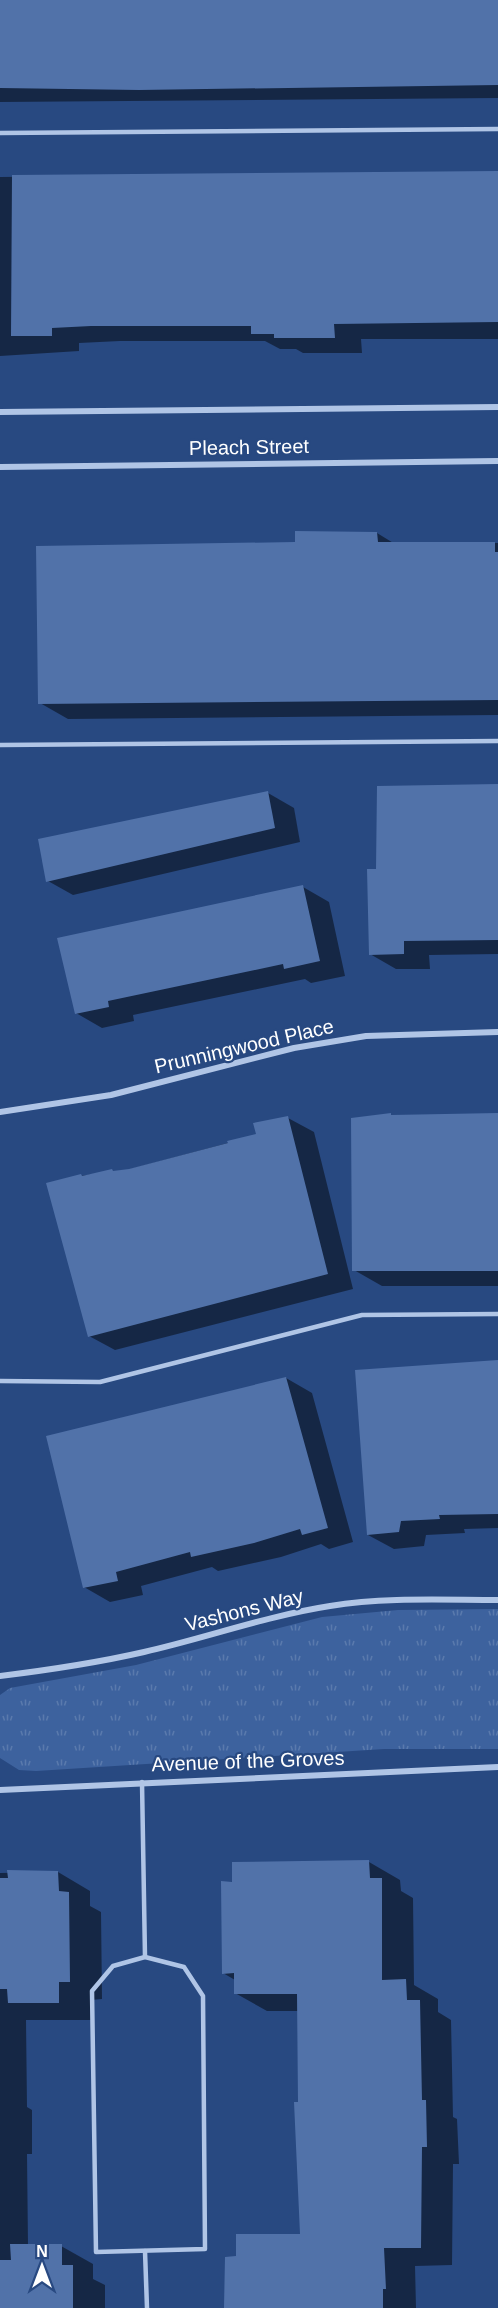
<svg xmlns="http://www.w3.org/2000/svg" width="498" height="2308" viewBox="0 0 498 2308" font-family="Helvetica,sans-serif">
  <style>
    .park { fill: url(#park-tufts) }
    .shadow { fill: #0007 }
    .building { fill: #5172a9 }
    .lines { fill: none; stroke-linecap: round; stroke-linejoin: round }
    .lane { stroke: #b0c5e6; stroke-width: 4.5 }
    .street { stroke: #b0c5e6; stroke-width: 6 }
    .labels { text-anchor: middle; stroke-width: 4.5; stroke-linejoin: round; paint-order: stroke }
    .street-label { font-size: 20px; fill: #fff; stroke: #284981 }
  </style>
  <defs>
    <pattern id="park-tufts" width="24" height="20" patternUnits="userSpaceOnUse" patternTransform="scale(1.5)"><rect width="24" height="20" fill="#3d629e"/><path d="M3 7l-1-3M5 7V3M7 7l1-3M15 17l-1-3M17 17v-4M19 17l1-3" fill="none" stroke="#5a7aad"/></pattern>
  </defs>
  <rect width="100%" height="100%" fill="#284981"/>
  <path class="park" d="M 498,1609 L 498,1749 L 384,1749 L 36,1771 L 19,1770 L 0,1758 L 0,1695 L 10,1688 L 136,1665 L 322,1617 L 398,1610 Z"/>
  <g class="shadow">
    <path d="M 0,0 L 498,0 L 498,98 L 0,102 Z"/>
    <path d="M 498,172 L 498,339 L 361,339 L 362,353 L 303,353 L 296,349 L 280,349 L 265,341 L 120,341 L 79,343 L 79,351 L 0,356 L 0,177 Z"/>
    <path d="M 377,533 L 395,544 L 498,543 L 498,715 L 68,719 L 40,703 L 297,544 Z"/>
    <path d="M 498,786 L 498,954 L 429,955 L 430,969 L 396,969 L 370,954 L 378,870 Z"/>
    <path d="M 268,793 L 294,808 L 300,842 L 73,895 L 48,881 Z"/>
    <path d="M 303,887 L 329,902 L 345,976 L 311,983 L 305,979 L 133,1015 L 134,1021 L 102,1028 L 76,1013 Z"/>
    <path d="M 498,1114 L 498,1286 L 382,1286 L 354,1270 L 391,1115 L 395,1117 Z"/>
    <path d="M 288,1118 L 314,1132 L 353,1289 L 115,1350 L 89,1336 L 81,1176 L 112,1171 L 116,1173 L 258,1135 Z"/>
    <path d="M 498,1361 L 498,1528 L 464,1529 L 465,1533 L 426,1535 L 424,1546 L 394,1549 L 368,1535 Z"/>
    <path d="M 286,1378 L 312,1393 L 353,1542 L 329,1549 L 321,1544 L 281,1557 L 218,1571 L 212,1567 L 141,1586 L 143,1595 L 110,1602 L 84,1587 Z"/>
    <path d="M 369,1862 L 400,1880 L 401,1891 L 413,1898 L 414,1985 L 438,1999 L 438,2012 L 451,2020 L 453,2117 L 457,2119 L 459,2164 L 453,2164 L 452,2265 L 415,2266 L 416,2308 L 227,2308 L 237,2258 L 301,2235 L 299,2011 L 267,2011 L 235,1993 L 235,1980 L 223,1973 L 223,1883 L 234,1884 Z"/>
    <path d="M 58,1872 L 90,1891 L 90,1906 L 101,1912 L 102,1999 L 91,2000 L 91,2020 L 26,2020 L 27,2107 L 32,2110 L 32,2154 L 27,2154 L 28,2246 L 61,2246 L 93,2264 L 93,2279 L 105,2285 L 105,2308 L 0,2308 L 0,1873 Z"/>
  </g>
  <g class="building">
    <path d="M 0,0 L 498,0 L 498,85 L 139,90 L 0,88 Z"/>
    <path d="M 498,171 L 498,322 L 334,324 L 335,338 L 274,338 L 274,334 L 251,334 L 251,326 L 91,326 L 52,328 L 52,336 L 11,336 L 12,175 Z"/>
    <path d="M 295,531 L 377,532 L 378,542 L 495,542 L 495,552 L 498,552 L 498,700 L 38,704 L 36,546 L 295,542 Z"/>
    <path d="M 498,784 L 498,940 L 404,941 L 404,954 L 369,955 L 367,869 L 376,869 L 377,786 Z"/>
    <path d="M 268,791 L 275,828 L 46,882 L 38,839 Z"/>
    <path d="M 303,885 L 320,961 L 284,969 L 283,964 L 108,1001 L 109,1007 L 75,1014 L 57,938 Z"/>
    <path d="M 391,1113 L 391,1115 L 498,1113 L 498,1271 L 352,1271 L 351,1118 Z"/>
    <path d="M 288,1116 L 328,1274 L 88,1337 L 46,1183 L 81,1174 L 82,1176 L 112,1169 L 113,1171 L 129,1169 L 228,1143 L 227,1141 L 256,1134 L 253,1123 Z"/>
    <path d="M 498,1360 L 498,1514 L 439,1515 L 440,1519 L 401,1521 L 399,1532 L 367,1535 L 355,1370 Z"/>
    <path d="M 286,1377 L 328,1528 L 302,1535 L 300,1529 L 254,1543 L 191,1557 L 190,1552 L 116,1572 L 118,1581 L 83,1588 L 46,1436 Z"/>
    <path d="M 369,1860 L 370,1878 L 382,1878 L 382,1980 L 406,1979 L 407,2000 L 420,2000 L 422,2100 L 426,2100 L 427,2147 L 422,2147 L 421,2248 L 384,2248 L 386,2289 L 383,2289 L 383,2308 L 224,2308 L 225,2257 L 236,2256 L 236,2234 L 300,2234 L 294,2102 L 298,2102 L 297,1994 L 234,1994 L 234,1973 L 222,1974 L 221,1881 L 232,1882 L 232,1862 Z"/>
    <path d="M 7,1870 L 58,1871 L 59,1891 L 69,1892 L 70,1982 L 59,1982 L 59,2003 L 8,2003 L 7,1989 L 0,1989 L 0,1878 L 8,1878 Z"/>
    <path d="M 10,2244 L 62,2244 L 62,2265 L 73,2265 L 73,2308 L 0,2308 L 0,2260 L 11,2260 Z"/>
  </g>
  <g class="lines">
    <g class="lane">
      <path d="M 0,133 L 498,129"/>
      <path d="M 0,745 L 498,741"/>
      <path d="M 0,1381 L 100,1382 L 362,1315 L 498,1314"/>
      <path d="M 142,1782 L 145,1957"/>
      <path d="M 145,1957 L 184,1967 L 203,1996 L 205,2249 L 96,2252 L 92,1991 L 113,1966 Z"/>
      <path d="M 145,2251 L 147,2308"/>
    </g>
    <g class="street">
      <path d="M 0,412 L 498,407"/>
      <path d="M 0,467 L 498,461"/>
      <path d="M 0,1112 L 111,1095 L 294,1048 L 366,1036 L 498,1032"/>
      <path d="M 0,1676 C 49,1670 96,1663 144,1652 C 206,1638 266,1616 330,1606 C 385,1597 442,1600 498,1600"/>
      <path d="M 0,1790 L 498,1767"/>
    </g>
  </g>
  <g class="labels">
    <g class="street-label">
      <text transform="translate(249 447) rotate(-1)" y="7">Pleach Street</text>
      <text transform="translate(244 1046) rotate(-13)" y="7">Prunningwood Place</text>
      <text transform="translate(244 1610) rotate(-14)" y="7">Vashons Way</text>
      <text transform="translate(248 1761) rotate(-2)" y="7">Avenue of the Groves</text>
    </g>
  </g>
  <g transform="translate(42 2266)" stroke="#284981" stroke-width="4.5" paint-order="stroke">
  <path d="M0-4.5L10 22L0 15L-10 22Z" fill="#ffffff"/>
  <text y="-9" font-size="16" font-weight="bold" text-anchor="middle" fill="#ffffff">N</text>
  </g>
</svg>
